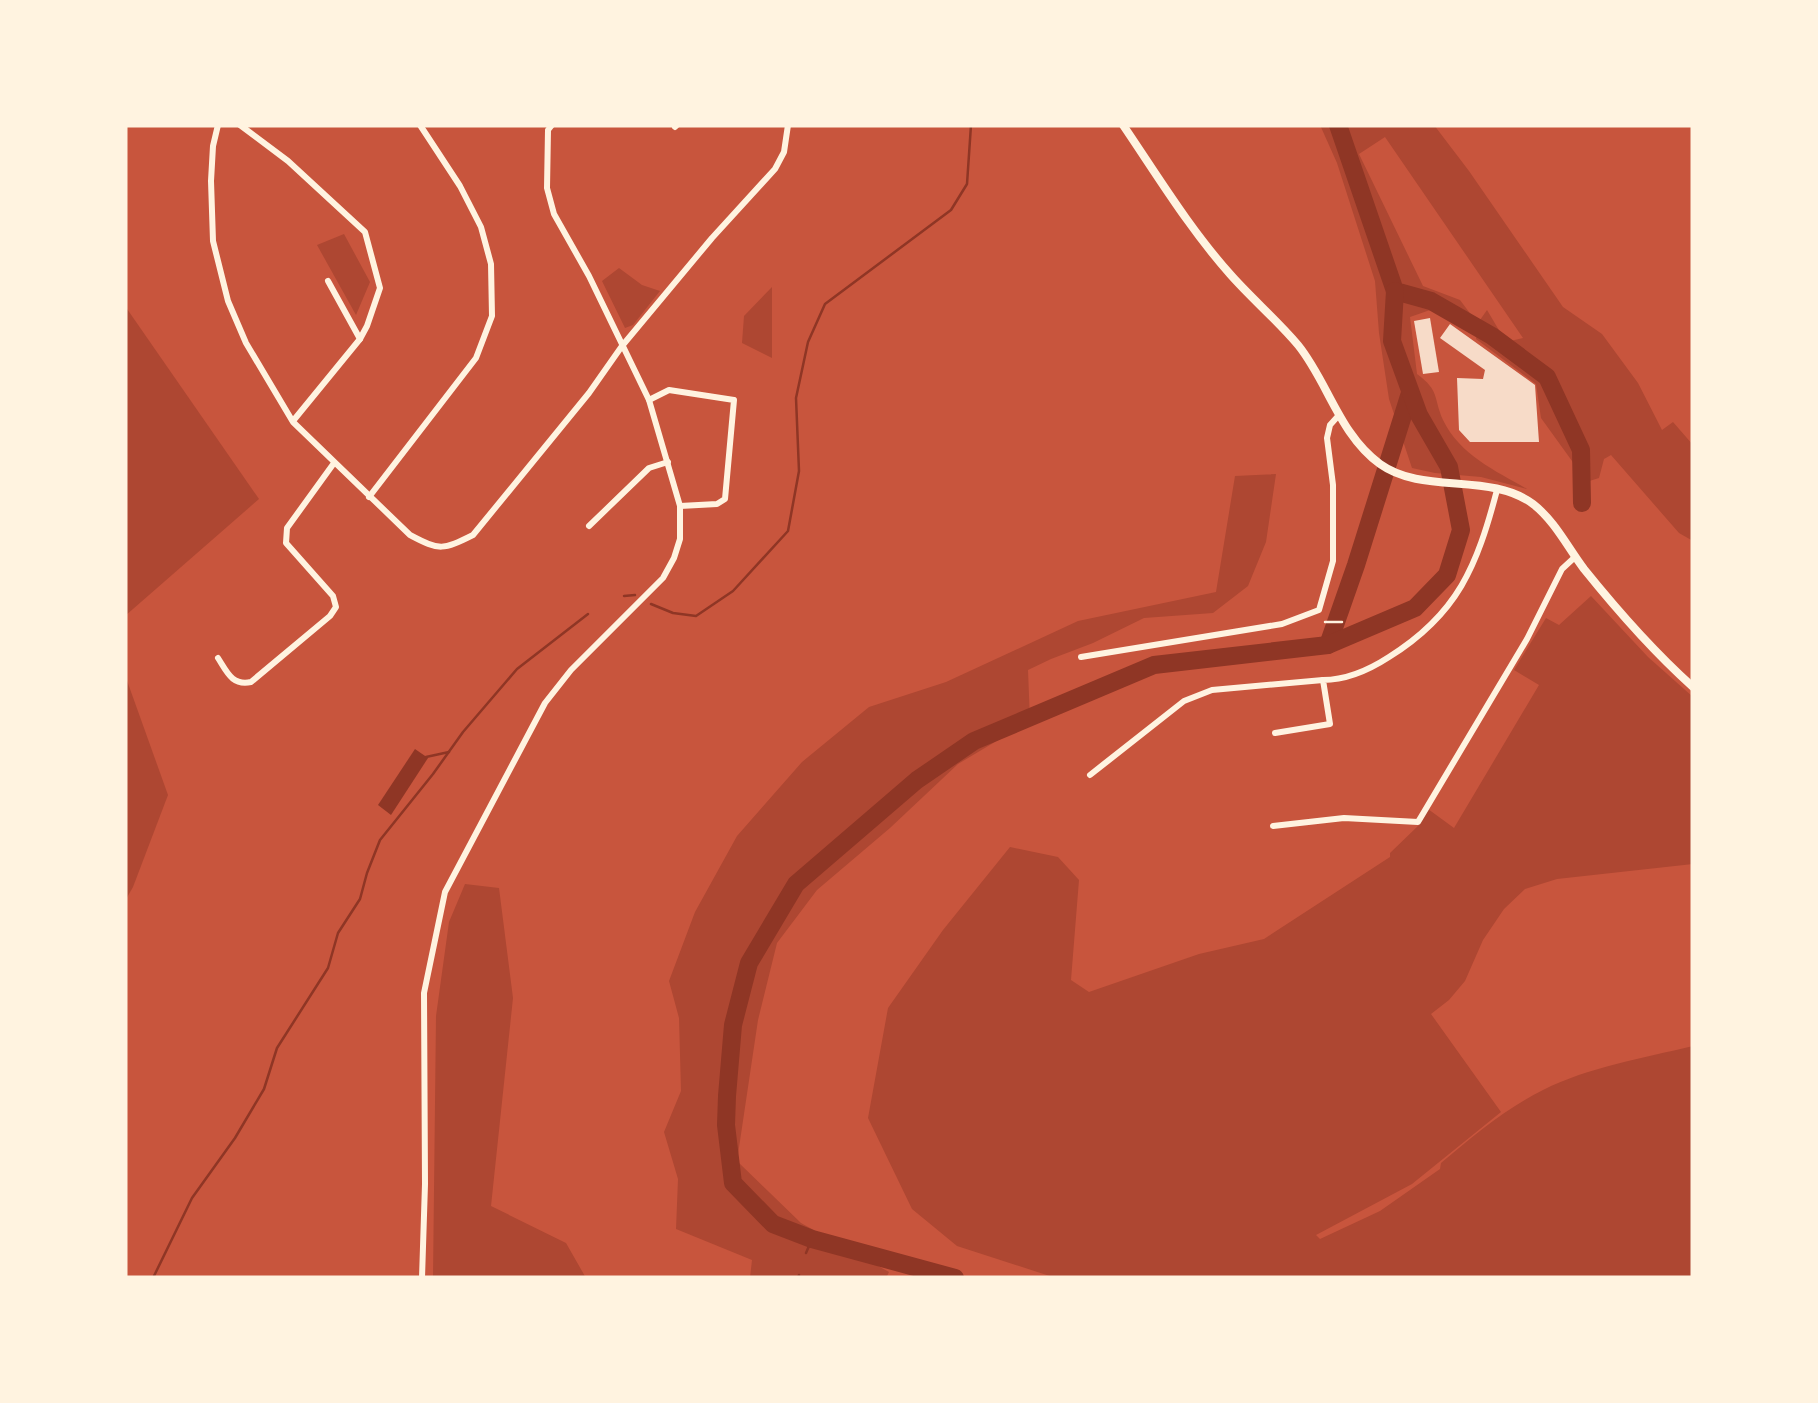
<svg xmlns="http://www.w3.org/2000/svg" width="1818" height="1403" viewBox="0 0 1818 1403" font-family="Literata,serif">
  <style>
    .green { fill: #ae4732 }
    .water { fill: #8f3625 }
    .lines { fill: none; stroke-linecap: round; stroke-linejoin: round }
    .stream { stroke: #8f3625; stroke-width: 2.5 }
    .river { stroke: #8f3625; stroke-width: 18 }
    .building { fill: #f7dbc8 }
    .path { stroke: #fff3e0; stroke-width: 2.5 }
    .minor { stroke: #fff3e0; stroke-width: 6 }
    .tertiary { stroke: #fff3e0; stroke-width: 8 }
  </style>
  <rect width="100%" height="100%" fill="#c8553d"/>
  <g class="green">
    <path d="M 1320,125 L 1434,125 L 1469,171 L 1563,307 L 1602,334 L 1638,383 L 1662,430 L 1673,422 L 1693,445 L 1693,541 L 1679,533 L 1611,455 L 1604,459 L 1599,478 L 1583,483 L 1572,461 L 1541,418 L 1536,384 L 1476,339 L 1480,320 L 1487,310 L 1506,342 L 1523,338 L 1385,137 L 1359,154 L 1423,286 L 1460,300 L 1472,316 L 1465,330 L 1433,309 L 1410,317 L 1417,374 C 1440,391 1433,397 1443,420 C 1460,455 1496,471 1527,489 L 1481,477 L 1435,473 L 1412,468 L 1389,399 L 1379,333 L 1375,281 L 1337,163 Z"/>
    <path d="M 344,234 L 370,282 L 356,315 L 317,245 Z"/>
    <path d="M 619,268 L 642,285 L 660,291 L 633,325 L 625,328 L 602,281 Z"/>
    <path d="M 772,287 L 772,358 L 742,343 L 744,316 Z"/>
    <path d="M 125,306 L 259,499 L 125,616 Z"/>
    <path d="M 1276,474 L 1266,542 L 1248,586 L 1213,613 L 1144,618 L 1093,643 L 1051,659 L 1028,670 L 1030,721 L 958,764 L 890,828 L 817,890 L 777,943 L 758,1020 L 737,1161 L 801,1223 L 889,1272 L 886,1278 L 750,1278 L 752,1260 L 676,1229 L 678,1179 L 664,1132 L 681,1091 L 679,1018 L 669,981 L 695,912 L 737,836 L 802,762 L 869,707 L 946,682 L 1078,621 L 1216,592 L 1235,476 Z"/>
    <path d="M 1591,596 L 1648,657 L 1693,697 L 1693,864 L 1557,879 L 1525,889 L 1504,909 L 1483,940 L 1465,981 L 1449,1000 L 1431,1014 L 1501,1112 L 1412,1184 L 1316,1235 L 1320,1239 L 1380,1211 L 1440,1169 L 1441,1163 C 1473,1136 1505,1109 1543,1090 C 1589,1067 1643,1058 1693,1046 L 1693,1278 L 1056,1278 L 957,1246 L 912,1209 L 868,1118 L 888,1008 L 943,930 L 1010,847 L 1058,857 L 1079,880 L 1071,980 L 1089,992 L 1199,954 L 1264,939 L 1390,857 L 1390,853 L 1419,825 L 1428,809 L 1454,828 L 1539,685 L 1514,670 L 1546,618 L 1559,625 Z"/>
    <path d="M 125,675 L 168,795 L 133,887 L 125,901 Z"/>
    <path d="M 465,884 L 499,888 L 513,998 L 491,1206 L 566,1243 L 586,1278 L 433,1278 L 436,1016 L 449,922 Z"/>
  </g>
  <path class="water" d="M 415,749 L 428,758 L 391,815 L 378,805 Z"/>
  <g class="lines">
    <g class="stream">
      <path d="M 624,596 L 635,595"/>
      <path d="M 651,604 L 673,613 L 696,616 L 733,591 L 788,531 L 799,471 L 796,398 L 808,342 L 825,304 L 951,210 L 967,184 L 971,125"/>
      <path d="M 426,757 L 449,752"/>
      <path d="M 806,1253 L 812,1239"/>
      <path d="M 153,1278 L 192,1198 L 235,1138 L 264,1089 L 277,1048 L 328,968 L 338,933 L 360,899 L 367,873 L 380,840 L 433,774 L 463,732 L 517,669 L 588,614"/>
      <path d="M 798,1278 L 799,1275"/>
    </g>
    <g class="river">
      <path d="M 1338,125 L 1395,291 L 1431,301 L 1492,336 L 1547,377 L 1581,450 L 1582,503"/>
      <path d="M 1328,645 L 1356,565 L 1410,393"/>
      <path d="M 955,1278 L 812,1239 L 773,1224 L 733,1183 L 726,1125 L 727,1096 L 733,1025 L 749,963 L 796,884 L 917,780 L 974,741 L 1154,665 L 1328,645 L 1415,608 L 1447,575 L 1461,530 L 1449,467 L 1419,415 L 1392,341 L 1395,291"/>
    </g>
  </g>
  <g class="building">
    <path d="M 1430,318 L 1439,372 L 1423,374 L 1414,321 Z"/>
    <path d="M 1450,324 L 1535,385 L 1539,442 L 1470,442 L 1459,430 L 1457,378 L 1483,379 L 1485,370 L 1440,338 Z"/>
  </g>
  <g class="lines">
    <path class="path" d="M 1325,622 L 1342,622"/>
    <g class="minor">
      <path d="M 218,125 L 213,146 L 211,181 L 213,241 L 228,301 L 246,343 L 293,422 L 410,535 C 440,551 443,550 473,535 L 589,393 L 622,346 L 712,238 L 775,169 L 784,152 L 788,125"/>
      <path d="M 240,125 L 288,161 L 365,232 L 380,288 L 367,326 L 360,339 L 293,421"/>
      <path d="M 675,127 L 677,125"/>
      <path d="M 328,281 L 360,339"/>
      <path d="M 649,400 L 669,390 L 734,400 L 725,499 L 717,504 L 680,506"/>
      <path d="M 369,497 L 476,358 L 492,316 L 491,264 L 481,227 L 460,186 L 420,125"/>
      <path d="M 589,526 L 649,468 L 668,462"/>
      <path d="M 1081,657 L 1282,624 L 1319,610 L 1333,561 L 1333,485 L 1327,438 L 1330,425 L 1339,415"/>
      <path d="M 218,658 C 227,672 232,686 251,682 L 330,616 L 336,607 L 333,596 L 286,543 L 287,528 L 334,463"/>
      <path d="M 1275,733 L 1330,724 L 1323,680 C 1348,680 1369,670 1389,657 C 1458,614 1477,566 1497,490"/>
      <path d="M 1090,775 L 1184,701 L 1212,690 L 1323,680"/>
      <path d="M 1273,826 L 1344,818 L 1418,822 L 1527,639 L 1562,569 L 1575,557"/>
      <path d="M 422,1278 L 425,1184 L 424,993 L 445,892 L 545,703 L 571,670 L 663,578 L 674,558 L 680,539 L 680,506 L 649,400 L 589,276 L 554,214 L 547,188 L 548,130 L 552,125"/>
    </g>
    <path class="tertiary" d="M 1123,125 C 1157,175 1189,228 1230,274 C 1251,298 1277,320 1298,345 C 1328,382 1339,434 1380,464 C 1423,495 1490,472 1533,504 C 1555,521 1568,548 1584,569 C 1617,610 1654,652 1693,687"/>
  </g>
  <rect width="1818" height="1403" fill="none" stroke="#fff3e0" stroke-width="255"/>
</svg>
